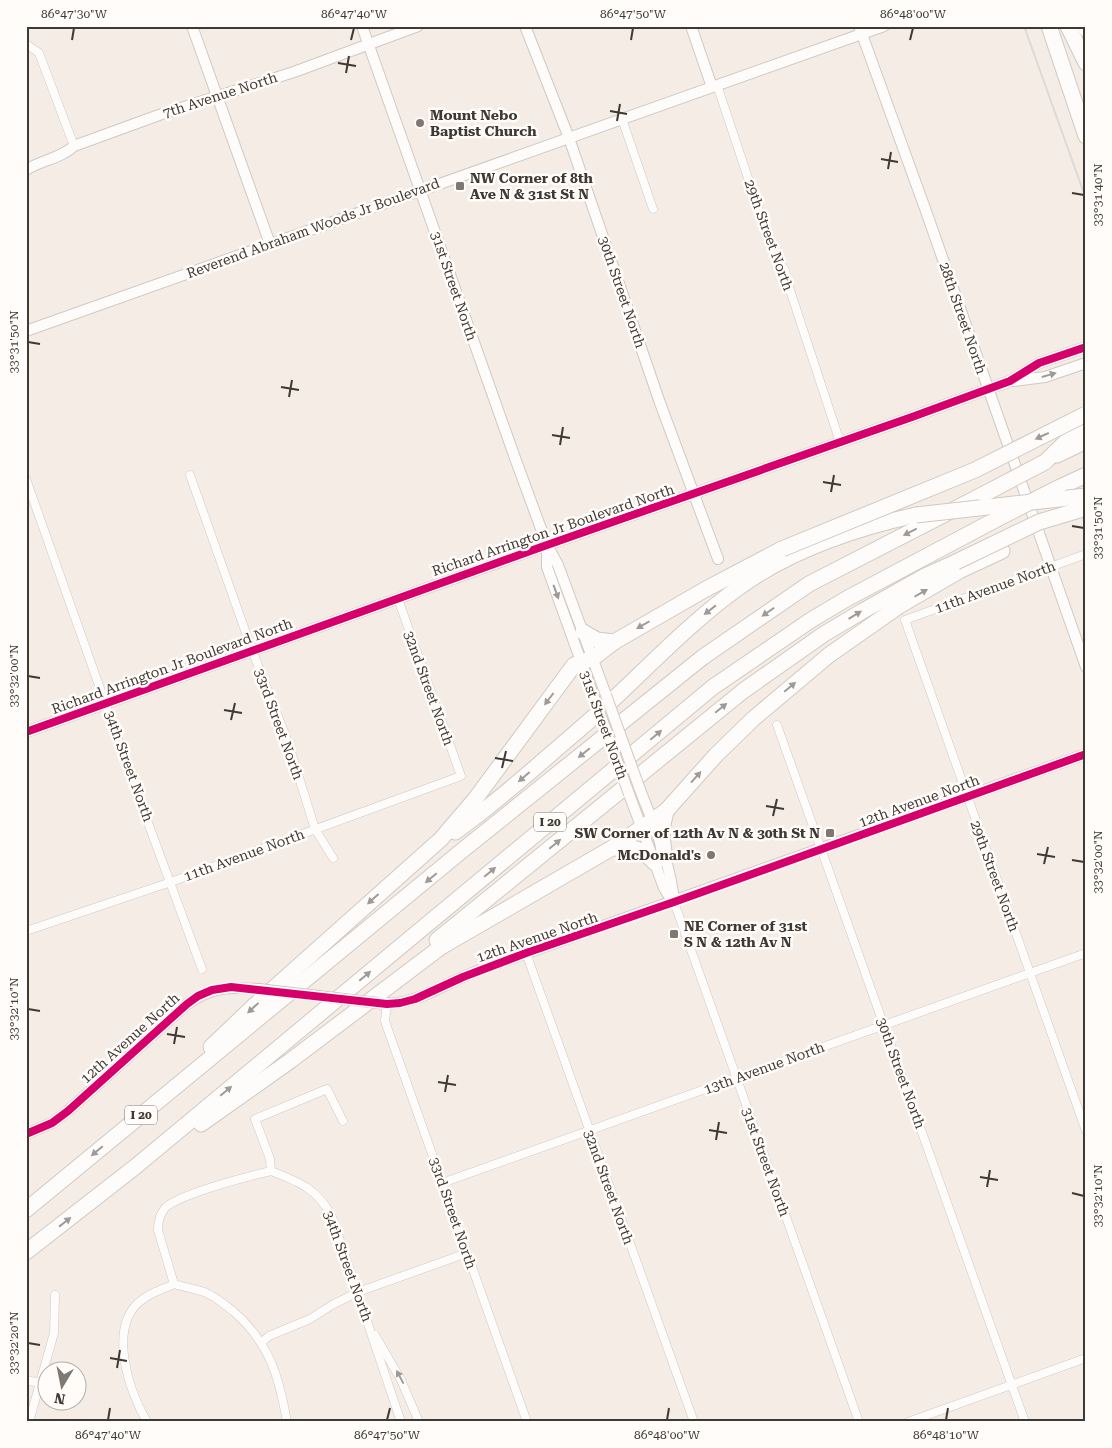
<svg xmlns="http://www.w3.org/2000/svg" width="1112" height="1448" viewBox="0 0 1112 1448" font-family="'Roboto Serif',serif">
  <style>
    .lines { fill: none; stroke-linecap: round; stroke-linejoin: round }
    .minor-casing { stroke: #cfc9c3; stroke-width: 9 }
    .tertiary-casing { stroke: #cfc9c3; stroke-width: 12 }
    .motorway-casing { stroke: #cfc9c3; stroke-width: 17 }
    .minor { stroke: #fefcfb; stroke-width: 8 }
    .tertiary { stroke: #fefcfb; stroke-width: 10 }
    .motorway { stroke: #fefcfb; stroke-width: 15 }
    .rail { stroke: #dcd9d7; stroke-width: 2 }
    .tertiary-bridge-casing { stroke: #cfc9c3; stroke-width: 12; stroke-linecap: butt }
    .motorway-bridge-casing { stroke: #cfc9c3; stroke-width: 17; stroke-linecap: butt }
    .tertiary-bridge { stroke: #fefcfb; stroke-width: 10 }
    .motorway-bridge { stroke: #fefcfb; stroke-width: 15 }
    .cycleway-casing { stroke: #fffcf9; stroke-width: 11 }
    .cycleway { stroke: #d6006c; stroke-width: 8 }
    .oneway { fill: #9e9a98 }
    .ticks { fill: none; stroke: #3f3934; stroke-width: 2 }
    .poi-dot { fill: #7f7872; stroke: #fffcf9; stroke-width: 2 }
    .labels { text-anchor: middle; stroke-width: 5; stroke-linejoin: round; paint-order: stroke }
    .shield { fill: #fffcf9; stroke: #79746f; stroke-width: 1 }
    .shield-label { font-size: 12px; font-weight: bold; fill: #3f3934 }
    .street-label { font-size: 14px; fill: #3f3934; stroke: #fffcf9 }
    .poi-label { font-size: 14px; font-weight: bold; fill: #3f3934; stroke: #fffcf9; text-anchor: start }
    .neatline { fill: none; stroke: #3f3934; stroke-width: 2 }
    .ticks-label { font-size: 12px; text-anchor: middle; fill: #3f3934 }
  </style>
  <rect width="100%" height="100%" fill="#f5ede5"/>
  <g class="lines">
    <defs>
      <g id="minor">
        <path d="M 26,44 L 39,53 L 74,146"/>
        <path d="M 717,85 L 773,253 L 785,270 L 787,281 L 840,442"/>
        <path d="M 622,119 L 653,209"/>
        <path d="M 190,475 L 252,650 L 288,742 L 315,829 L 333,858"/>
        <path d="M 26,479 L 137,793 L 202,969"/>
        <path d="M 1086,554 L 905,620 L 1086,1131"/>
        <path d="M 777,725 L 1025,1422"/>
        <path d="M 674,902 L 859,1422"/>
        <path d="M 26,931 L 171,882 L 461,776 L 398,599"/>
        <path d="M 526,953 L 694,1422"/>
        <path d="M 387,1004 L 385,1021 L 387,1027 L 527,1422"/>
        <path d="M 271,1171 C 299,1182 317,1188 332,1217 L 401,1422"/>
        <path d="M 271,1171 L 270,1159 L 255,1119 L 327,1089 L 343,1121"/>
        <path d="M 442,1183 L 1086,953"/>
        <path d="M 174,1284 L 158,1230 C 158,1223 160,1214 165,1208 C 179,1194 250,1176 271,1171"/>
        <path d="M 375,1335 L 401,1380 L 419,1422"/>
        <path d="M 262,1342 L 269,1336 L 310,1319 L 332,1305 L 358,1292 L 467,1253"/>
        <path d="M 26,1380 L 40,1383"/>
        <path d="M 29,1422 L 54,1333 L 55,1295"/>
        <path d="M 147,1422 C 129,1391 106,1325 143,1299 C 152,1292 164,1289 174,1284 C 184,1287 195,1289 204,1292 C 215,1296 224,1304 233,1311 C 269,1342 279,1376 287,1422"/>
        <path d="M 908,1422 L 1086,1358"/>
      </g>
      <g id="tertiary">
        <path d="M 192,26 L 270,244"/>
        <path d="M 362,26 L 515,458 L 547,545 L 558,565 L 606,695"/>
        <path d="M 525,26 L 569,138 L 660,403 L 718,559"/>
        <path d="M 691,26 L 712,87"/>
        <path d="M 859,26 L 927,214 L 1086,667"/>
        <path d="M 26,170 C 41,160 60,159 74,146 L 159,115 L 294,72 L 418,26"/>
        <path d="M 26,331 L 884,26"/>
        <path d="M 1013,381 L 1045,377 L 1086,363"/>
        <path d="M 547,546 L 547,567 L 596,703"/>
        <path d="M 26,732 L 547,545 L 912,417 L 1010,381 L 1039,363 L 1086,347"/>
        <path d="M 639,787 C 653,824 671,863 674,902"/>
        <path d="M 629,794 L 664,888 L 673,902"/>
        <path d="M 378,1003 C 410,1007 435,989 463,977 C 484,968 506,960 527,953 C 714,888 900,821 1086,754"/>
        <path d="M 26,1134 L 52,1123 L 68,1111 L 187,1004 C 213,986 229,987 259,989"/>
      </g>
      <g id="motorway">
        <path d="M 1049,26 L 1086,136"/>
        <path d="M 1068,26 L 1086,63"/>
        <path d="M 1085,26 L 1086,29"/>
        <path d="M 1057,455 L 1086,441"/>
        <path d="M 1045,462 L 1086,422"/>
        <path d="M 1058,488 L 1086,475"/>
        <path d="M 583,632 L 597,640 L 614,642"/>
        <path d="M 455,832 C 489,808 520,781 552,753 C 575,733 598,714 620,693 C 661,654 701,613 748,581 C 799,547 857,528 916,515"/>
        <path d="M 614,848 C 634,846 641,848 655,863"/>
        <path d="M 665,858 C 662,841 661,828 666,811"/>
        <path d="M 437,940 L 743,691 L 824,634 L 861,612 L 925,576 L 956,562"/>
        <path d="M 211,1047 L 255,1005 L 441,839 L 476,798 L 574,665 L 593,658 L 614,642 L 706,589 L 782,549"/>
        <path d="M 201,1124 L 290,1061 L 441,947 L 612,848 L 666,811 L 716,755 L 753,719 L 829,655 L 899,606 L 961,570 L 1002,551"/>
        <path d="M 26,1210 L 464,849 L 703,657 L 809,584 L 984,494"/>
        <path d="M 26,1252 L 135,1167 L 713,687 L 811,620 L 848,598 L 995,520"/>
      </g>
    </defs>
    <use href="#minor" class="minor-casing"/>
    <use href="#tertiary" class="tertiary-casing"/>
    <use href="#motorway" class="motorway-casing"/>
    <use href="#minor" class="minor"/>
    <use href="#tertiary" class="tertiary"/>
    <use href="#motorway" class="motorway"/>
    <path class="rail" d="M 1024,26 L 1086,199"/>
    <defs>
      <g id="tertiary-bridge">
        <path d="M 606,695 L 639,787"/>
        <path d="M 596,703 L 629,794"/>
        <path d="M 259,989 L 378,1003"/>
      </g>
      <g id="motorway-bridge">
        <path d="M 984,494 L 1045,462"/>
        <path d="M 916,515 L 1086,496"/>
        <path d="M 995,520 L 1058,488"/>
        <path d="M 782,549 L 975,470 L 1086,414"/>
        <path d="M 956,562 L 1039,522 L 1086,508"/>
      </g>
    </defs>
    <use href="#tertiary-bridge" class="tertiary-bridge-casing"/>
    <use href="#motorway-bridge" class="motorway-bridge-casing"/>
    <use href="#tertiary-bridge" class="tertiary-bridge"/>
    <use href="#motorway-bridge" class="motorway-bridge"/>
    <defs>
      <g id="cycleway">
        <path d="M 26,732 L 547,545 L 912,417 L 1010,381 L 1039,363 L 1086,347"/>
        <path d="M 26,1134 L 52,1123 L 68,1111 L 187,1004 L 198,996 L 212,990 L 231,987 L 387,1004 L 400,1003 L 415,999 L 463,977 L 526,953 L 674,902 L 1086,754"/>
      </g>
    </defs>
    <use href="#cycleway" class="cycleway-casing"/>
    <use href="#cycleway" class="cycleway"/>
  </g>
  <defs><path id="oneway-solid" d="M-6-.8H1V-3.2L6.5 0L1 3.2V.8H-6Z" transform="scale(1.25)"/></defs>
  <g class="oneway">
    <use href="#oneway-solid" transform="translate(1049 375) rotate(-16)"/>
    <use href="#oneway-solid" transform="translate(1042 436) rotate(155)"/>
    <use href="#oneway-solid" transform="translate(910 532) rotate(153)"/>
    <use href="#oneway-solid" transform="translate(556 592) rotate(70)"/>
    <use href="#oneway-solid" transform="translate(921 593) rotate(-30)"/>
    <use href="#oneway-solid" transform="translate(710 610) rotate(142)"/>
    <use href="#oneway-solid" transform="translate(768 612) rotate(145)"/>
    <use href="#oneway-solid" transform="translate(855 615) rotate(-31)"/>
    <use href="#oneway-solid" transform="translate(643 625) rotate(150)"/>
    <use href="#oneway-solid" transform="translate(790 687) rotate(-40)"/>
    <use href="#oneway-solid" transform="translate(549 699) rotate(127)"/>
    <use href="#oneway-solid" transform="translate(721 708) rotate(-39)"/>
    <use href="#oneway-solid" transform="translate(656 735) rotate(-40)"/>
    <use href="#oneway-solid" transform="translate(584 753) rotate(141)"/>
    <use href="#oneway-solid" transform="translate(524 777) rotate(139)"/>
    <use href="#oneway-solid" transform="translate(696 777) rotate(-48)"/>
    <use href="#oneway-solid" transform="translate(555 844) rotate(-40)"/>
    <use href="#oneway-solid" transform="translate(490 872) rotate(-40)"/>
    <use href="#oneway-solid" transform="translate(431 878) rotate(140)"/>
    <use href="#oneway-solid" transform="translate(373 899) rotate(138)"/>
    <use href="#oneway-solid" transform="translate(365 976) rotate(-40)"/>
    <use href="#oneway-solid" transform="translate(253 1008) rotate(137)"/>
    <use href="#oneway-solid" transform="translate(226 1091) rotate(-40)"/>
    <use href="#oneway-solid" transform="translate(97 1151) rotate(140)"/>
    <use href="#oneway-solid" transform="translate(65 1222) rotate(-38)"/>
    <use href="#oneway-solid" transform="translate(400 1377) rotate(-118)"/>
  </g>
  <path class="ticks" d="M 72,40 L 74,28M 351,40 L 354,28M 631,40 L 633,28M 910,40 L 913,28M 338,63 L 356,66M 346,73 L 349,56M 610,111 L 627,114M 617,121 L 620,104M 881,159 L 898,162M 888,169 L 891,152M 1072,193 L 1084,195M 28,342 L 40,344M 281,387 L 299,390M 289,397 L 292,380M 552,435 L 570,438M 560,445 L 563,427M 823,482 L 841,485M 831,492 L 834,475M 1072,526 L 1084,528M 28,676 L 40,678M 224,710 L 242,713M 231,720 L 235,703M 495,758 L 513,761M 502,768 L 506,751M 766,806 L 784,809M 773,816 L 777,799M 1037,854 L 1055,857M 1072,860 L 1084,862M 1044,864 L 1048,847M 28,1009 L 40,1011M 167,1034 L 185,1037M 174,1044 L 177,1027M 438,1082 L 456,1085M 445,1092 L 448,1075M 709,1130 L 727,1133M 716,1140 L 719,1122M 980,1177 L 998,1180M 987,1187 L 990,1170M 1072,1193 L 1084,1196M 28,1343 L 40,1345M 110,1358 L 127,1361M 117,1368 L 120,1350M 108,1420 L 110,1408M 387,1420 L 390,1408M 667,1420 L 669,1408M 946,1420 L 948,1408"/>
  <g class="poi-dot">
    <circle cx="420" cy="123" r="5"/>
    <rect x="455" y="181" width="10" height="10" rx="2.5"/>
    <rect x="825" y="828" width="10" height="10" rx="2.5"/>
    <circle cx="711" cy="855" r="5"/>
    <rect x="669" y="929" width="10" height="10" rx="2.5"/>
  </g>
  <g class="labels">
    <g class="shield">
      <rect x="534" y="812.5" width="32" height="19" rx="4"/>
      <rect x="125" y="1105.5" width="32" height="19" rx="4"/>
    </g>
    <g class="shield-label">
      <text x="550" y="826">I 20</text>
      <text x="141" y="1119">I 20</text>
    </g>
    <g class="street-label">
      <text transform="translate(220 95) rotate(-18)" y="5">7th Avenue North</text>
      <text transform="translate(313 228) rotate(-20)" y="5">Reverend Abraham Woods Jr Boulevard</text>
      <text transform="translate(769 235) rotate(70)" y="5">29th Street North</text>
      <text transform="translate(454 286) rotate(71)" y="5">31st Street North</text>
      <text transform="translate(622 292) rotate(71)" y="5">30th Street North</text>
      <text transform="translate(963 318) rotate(71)" y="5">28th Street North</text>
      <text transform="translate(553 530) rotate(-19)" y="5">Richard Arrington Jr Boulevard North</text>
      <text transform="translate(995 587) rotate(-20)" y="5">11th Avenue North</text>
      <text transform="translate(172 666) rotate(-20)" y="5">Richard Arrington Jr Boulevard North</text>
      <text transform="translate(429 688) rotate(70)" y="5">32nd Street North</text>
      <text transform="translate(279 724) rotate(70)" y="5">33rd Street North</text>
      <text transform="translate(604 725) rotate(70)" y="5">31st Street North</text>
      <text transform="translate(129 766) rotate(70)" y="5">34th Street North</text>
      <text transform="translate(919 801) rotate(-20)" y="5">12th Avenue North</text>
      <text transform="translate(244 855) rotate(-20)" y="5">11th Avenue North</text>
      <text transform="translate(995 876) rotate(70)" y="5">29th Street North</text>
      <text transform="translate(537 937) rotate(-19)" y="5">12th Avenue North</text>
      <text transform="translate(130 1038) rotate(-42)" y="5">12th Avenue North</text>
      <text transform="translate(764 1068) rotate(-20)" y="5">13th Avenue North</text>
      <text transform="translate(901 1073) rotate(70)" y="5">30th Street North</text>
      <text transform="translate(766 1162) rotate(70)" y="5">31st Street North</text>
      <text transform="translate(609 1187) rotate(70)" y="5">32nd Street North</text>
      <text transform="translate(453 1213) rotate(71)" y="5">33rd Street North</text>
      <text transform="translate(348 1266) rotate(70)" y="5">34th Street North</text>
    </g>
    <g class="poi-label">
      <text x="430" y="120">Mount Nebo<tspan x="430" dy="16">Baptist Church</tspan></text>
      <text x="470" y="183">NW Corner of 8th<tspan x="470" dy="16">Ave N &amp; 31st St N</tspan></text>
      <text x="820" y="838" text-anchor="end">SW Corner of 12th Av N &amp; 30th St N</text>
      <text x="701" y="860" text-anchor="end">McDonald's</text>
      <text x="684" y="931">NE Corner of 31st<tspan x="684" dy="16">S N &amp; 12th Av N</tspan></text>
    </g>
  </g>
  <rect width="1112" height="1448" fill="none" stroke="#fffcf9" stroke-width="55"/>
  <g transform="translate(62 1386) rotate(190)"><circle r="24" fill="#fffcf9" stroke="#b2aeaa"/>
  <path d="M0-4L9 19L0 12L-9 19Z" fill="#7f7872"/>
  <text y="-8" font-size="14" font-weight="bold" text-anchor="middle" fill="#3f3934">N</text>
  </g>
  <rect x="28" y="28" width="1056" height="1392" class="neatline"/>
  <g class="ticks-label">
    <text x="74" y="18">86°47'30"W</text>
    <text x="354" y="18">86°47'40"W</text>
    <text x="633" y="18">86°47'50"W</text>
    <text x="913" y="18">86°48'00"W</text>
    <text transform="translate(1098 195) rotate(-90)" y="4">33°31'40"N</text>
    <text transform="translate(14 342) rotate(-90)" y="4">33°31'50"N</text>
    <text transform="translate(1098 528) rotate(-90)" y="4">33°31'50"N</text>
    <text transform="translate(14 676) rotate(-90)" y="4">33°32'00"N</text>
    <text transform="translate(1098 862) rotate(-90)" y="4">33°32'00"N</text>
    <text transform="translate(14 1009) rotate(-90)" y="4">33°32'10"N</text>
    <text transform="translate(1098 1196) rotate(-90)" y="4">33°32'10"N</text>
    <text transform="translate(14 1343) rotate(-90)" y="4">33°32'20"N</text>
    <text x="108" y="1439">86°47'40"W</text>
    <text x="387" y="1439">86°47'50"W</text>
    <text x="667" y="1439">86°48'00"W</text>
    <text x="946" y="1439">86°48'10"W</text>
  </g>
</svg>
